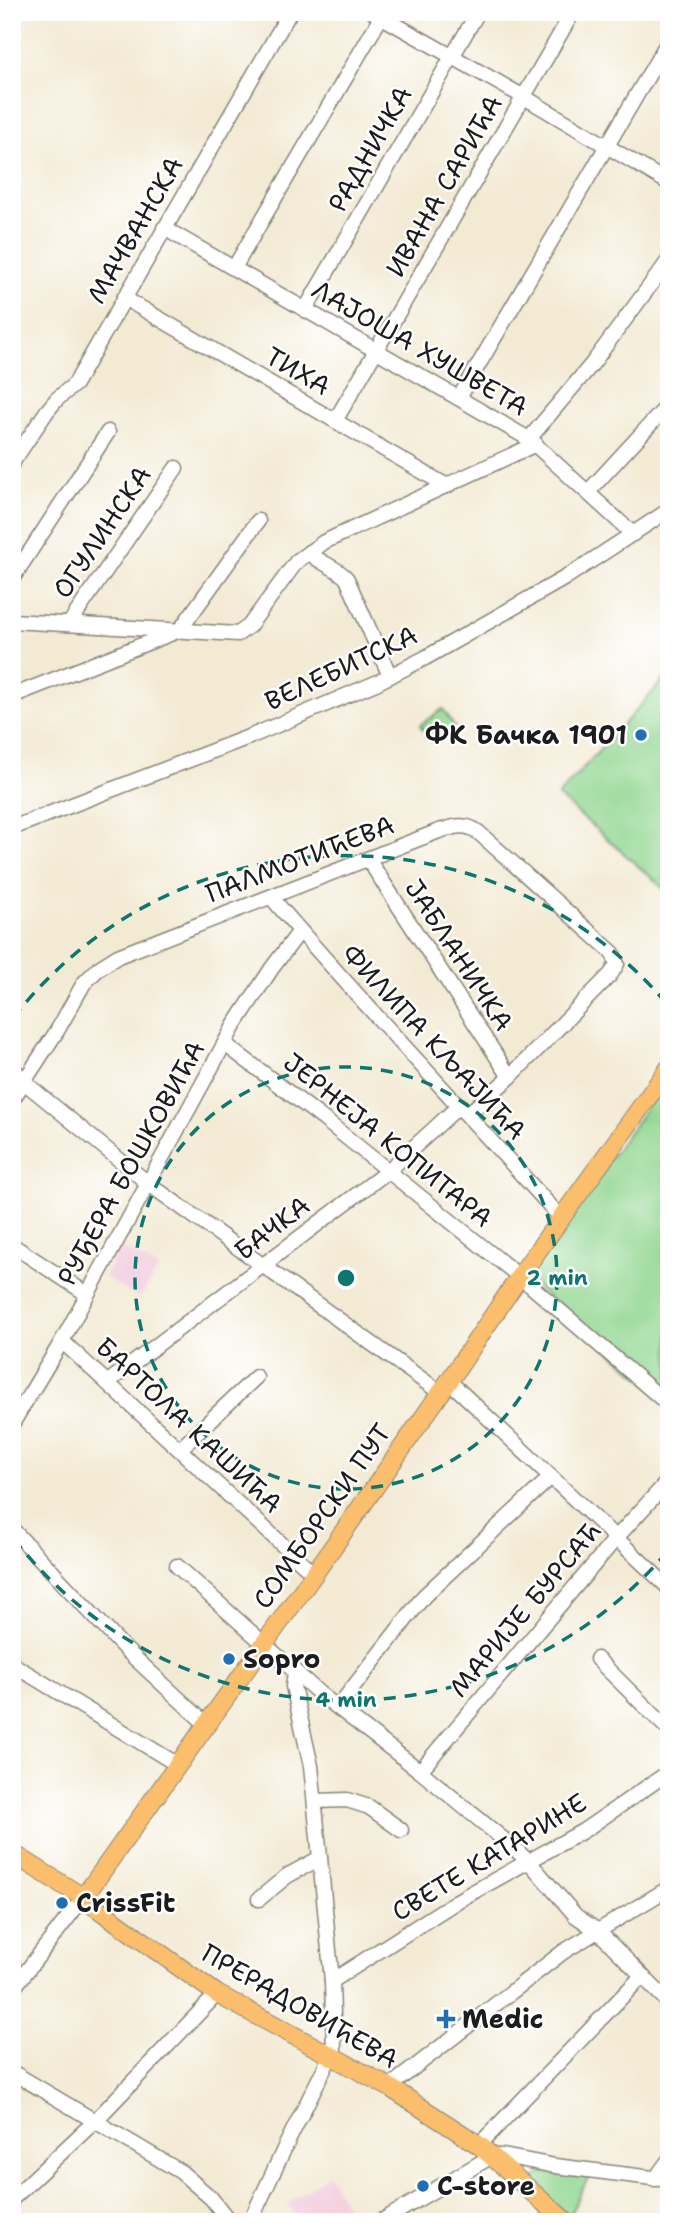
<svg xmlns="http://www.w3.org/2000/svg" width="681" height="2234" viewBox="0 0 681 2234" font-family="'Shantell Sans',sans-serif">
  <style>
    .built { fill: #f3cfdf }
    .green { fill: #8fd58e; stroke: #567855; stroke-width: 2 }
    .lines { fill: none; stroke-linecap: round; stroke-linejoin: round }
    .minor-casing { stroke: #888378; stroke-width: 17 }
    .major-casing { stroke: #888378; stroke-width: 20 }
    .minor { stroke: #fff; stroke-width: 14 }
    .major { stroke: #fabe6d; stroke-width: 18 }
    .ring { fill: none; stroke: #0f766e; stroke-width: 3.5; stroke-dasharray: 12 9 }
    .poi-dot { fill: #1f6fb2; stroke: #fff; stroke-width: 2.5 }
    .labels { text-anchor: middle; stroke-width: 5; stroke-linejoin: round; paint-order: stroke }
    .street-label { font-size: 26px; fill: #1c1c1c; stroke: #fff }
    .poi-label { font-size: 26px; font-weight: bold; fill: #1c1c1c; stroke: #fff; text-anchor: start }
    .centre { fill: #0f766e; stroke: #fff; stroke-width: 3.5 }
    .ring-label { font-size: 21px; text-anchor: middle; font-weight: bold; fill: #0f766e; stroke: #fff; stroke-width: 5; stroke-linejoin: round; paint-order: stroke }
  </style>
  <rect width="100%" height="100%" fill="#fff"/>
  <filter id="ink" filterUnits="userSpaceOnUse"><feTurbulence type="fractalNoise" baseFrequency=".0143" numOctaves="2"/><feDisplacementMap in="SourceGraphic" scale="14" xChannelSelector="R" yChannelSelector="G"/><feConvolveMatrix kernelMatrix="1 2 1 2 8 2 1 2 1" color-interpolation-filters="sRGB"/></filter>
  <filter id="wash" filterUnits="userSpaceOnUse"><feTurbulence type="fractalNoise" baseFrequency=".00686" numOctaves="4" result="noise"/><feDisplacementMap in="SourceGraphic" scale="28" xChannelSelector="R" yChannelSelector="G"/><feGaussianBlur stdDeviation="1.57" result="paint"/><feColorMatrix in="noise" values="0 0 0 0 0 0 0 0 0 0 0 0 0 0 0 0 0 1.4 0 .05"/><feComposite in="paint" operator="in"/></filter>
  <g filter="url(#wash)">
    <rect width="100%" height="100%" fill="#f3ead4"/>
    <g class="built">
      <path d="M 121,1247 L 159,1268 L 139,1299 L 104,1276 Z"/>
      <path d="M 329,2174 L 350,2215 L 340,2222 L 299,2222 L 287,2204 Z"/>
    </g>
    <g class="green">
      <path d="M 669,674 L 669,893 L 558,796 Z"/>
      <path d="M 443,709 L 455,727 L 432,742 L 420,725 Z"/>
      <path d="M 669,1076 L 669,1402 L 525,1277 Z"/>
      <path d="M 545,2172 L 589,2176 L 569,2216 L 534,2183 L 537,2176 Z"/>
    </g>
  </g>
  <g filter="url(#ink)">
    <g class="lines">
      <defs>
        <g id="minor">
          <path d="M 373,12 L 524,97 L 669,183"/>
          <path d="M 164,228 L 529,439 L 633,534"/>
          <path d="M 234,268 L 384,12"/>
          <path d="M 124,298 L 447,486"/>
          <path d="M 305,310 L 478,12"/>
          <path d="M 459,398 L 669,40"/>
          <path d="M 335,421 L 573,12"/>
          <path d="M 529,439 L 592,364 L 669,260"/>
          <path d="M 12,463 L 47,411 L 57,399 L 75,384 L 290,12"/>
          <path d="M 588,492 L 669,404"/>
          <path d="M 309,552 C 320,564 336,566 347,579 L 390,676"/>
          <path d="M 12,579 L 108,432"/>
          <path d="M 12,621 L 238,634 L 249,626 L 297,561 L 324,542 L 536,444"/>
          <path d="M 69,624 L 176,468"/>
          <path d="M 12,696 L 180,630 L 258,521"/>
          <path d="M 12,828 L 254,735 L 378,682 L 425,658 L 565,578 L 669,510"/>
          <path d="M 368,859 L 510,1077"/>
          <path d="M 271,897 C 365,1007 465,1111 562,1219"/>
          <path d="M 225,1044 L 326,1121 L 530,1285 L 669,1405"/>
          <path d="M 12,1066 L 24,1082 L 149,1184 L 441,1393"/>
          <path d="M 12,1100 L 57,1031 L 84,983 L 99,968 L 118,956 L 439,831 C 453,827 465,822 478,832 L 613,953 L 617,964 L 611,974 L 510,1077 L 468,1114"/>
          <path d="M 12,1245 L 87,1294"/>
          <path d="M 62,1341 L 314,1574"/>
          <path d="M 449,1381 L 669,1588"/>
          <path d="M 108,1382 L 388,1171 L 460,1105"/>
          <path d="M 12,1424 L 62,1341 L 234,1026 L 272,968 L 300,931"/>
          <path d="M 180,1449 L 256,1377"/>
          <path d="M 12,1529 L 125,1649 L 207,1725"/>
          <path d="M 177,1566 L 320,1694 L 420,1771 L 514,1848 L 531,1864 L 576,1916 L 598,1931 L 669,2003"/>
          <path d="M 597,1659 L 669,1730"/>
          <path d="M 12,1664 L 178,1765"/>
          <path d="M 338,1707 L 424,1596 L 551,1477"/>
          <path d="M 420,1771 L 617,1537 L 669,1480"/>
          <path d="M 315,1801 L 347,1800 L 369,1807 L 401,1830"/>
          <path d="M 259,1899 L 287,1876 L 320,1858"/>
          <path d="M 332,1981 L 457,1901 L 583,1831 L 669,1772"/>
          <path d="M 12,1990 L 83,1898"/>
          <path d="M 12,2072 L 181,2172 L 211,2198 L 230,2222"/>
          <path d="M 389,2087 L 563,1952 L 669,1888"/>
          <path d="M 479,2145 L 642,1976"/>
          <path d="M 655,2179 L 669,2160"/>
          <path d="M 12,2199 L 95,2121 L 217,1994"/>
          <path d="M 250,2222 L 286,2145 L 334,2049 L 332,1981 L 311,1766 L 293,1686 L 295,1672"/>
          <path d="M 380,2222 L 492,2156 L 503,2156 L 555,2166 L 669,2180"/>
        </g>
        <g id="major">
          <path d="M 12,1853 L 76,1893 L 217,1994 L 389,2087 L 479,2145 L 566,2222"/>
          <path d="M 83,1898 L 314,1574 L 449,1381 L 526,1267 L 669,1068"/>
        </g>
      </defs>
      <use href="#minor" class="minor-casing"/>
      <use href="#major" class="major-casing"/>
      <use href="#minor" class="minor"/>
      <use href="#major" class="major"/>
    </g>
  </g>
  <g class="ring">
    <circle cx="346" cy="1278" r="211"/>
    <path d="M667 1552A422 422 0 0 1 13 1538M13 1018A422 422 0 0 1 667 1004"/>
  </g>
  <g class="poi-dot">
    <circle cx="641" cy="735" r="7"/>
    <circle cx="229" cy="1659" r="7"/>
    <circle cx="62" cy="1903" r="7"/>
    <path d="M442.5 2008.5h7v7h7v7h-7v7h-7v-7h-7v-7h7z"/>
    <circle cx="423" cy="2186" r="7"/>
  </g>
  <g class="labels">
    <g class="street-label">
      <text transform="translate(370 149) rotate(-60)" y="9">РАДНИЧКА</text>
      <text transform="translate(444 186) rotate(-60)" y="9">ИВАНА САРИЋА</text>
      <text transform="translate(135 230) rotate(-60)" y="9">МАЧВАНСКА</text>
      <text transform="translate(420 348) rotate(30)" y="9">ЛАЈОША ХУШВЕТА</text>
      <text transform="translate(298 371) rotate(30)" y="9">ТИХА</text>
      <text transform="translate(102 532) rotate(-56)" y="9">ОГУЛИНСКА</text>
      <text transform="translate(341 668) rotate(-25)" y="9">ВЕЛЕБИТСКА</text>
      <text transform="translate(300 859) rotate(-21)" y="9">ПАЛМОТИЋЕВА</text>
      <text transform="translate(459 955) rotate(57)" y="9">ЈАБЛАНИЧКА</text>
      <text transform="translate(434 1042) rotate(47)" y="9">ФИЛИПА КЉАЈИЋА</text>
      <text transform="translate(388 1140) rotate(39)" y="9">ЈЕРНЕЈА КОПИТАРА</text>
      <text transform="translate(131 1163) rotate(-61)" y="9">РУЂЕРА БОШКОВИЋА</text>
      <text transform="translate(272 1228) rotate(-37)" y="9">БАЧКА</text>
      <text transform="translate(189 1425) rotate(43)" y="9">БАРТОЛА КАШИЋА</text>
      <text transform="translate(322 1516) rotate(-55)" y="9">СОМБОРСКИ ПУТ</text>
      <text transform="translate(525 1609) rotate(-50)" y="9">МАРИЈЕ БУРСАЋ</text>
      <text transform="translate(489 1857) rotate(-31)" y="9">СВЕТЕ КАТАРИНЕ</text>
      <text transform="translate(300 2006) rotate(30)" y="9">ПРЕРАДОВИЋЕВА</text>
    </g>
    <g class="poi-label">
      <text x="627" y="744" text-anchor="end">ФК Бачка 1901</text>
      <text x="243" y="1668">Sopro</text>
      <text x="76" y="1912">CrissFit</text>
      <text x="462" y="2028">Medic</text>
      <text x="437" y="2195">C-store</text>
    </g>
  </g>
  <circle cx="346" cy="1278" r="10" class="centre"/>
  <g class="ring-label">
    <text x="557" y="1285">2 min</text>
    <text x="346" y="1707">4 min</text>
  </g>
  <rect width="681" height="2234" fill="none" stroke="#fff" stroke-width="42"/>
</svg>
